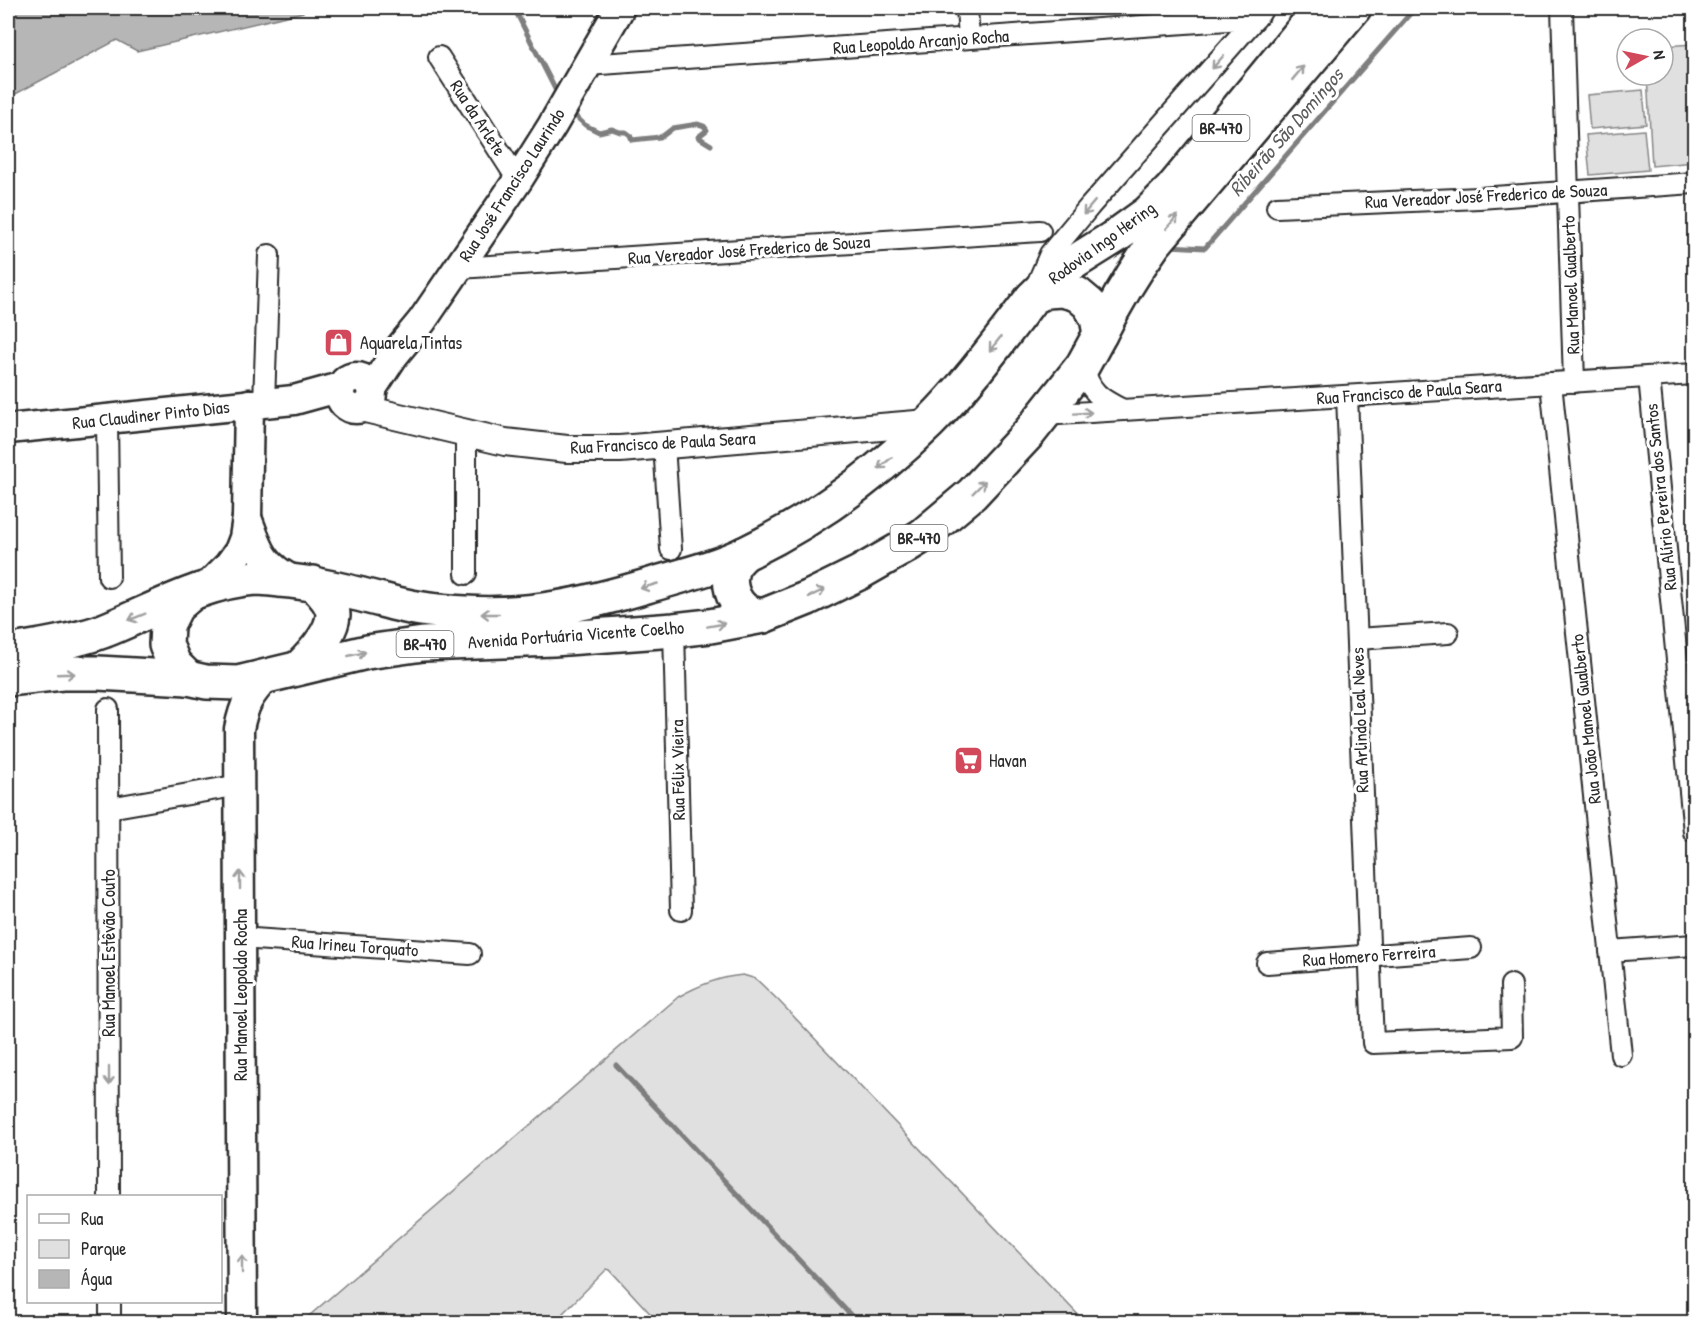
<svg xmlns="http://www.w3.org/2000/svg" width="1702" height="1330" viewBox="0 0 1702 1330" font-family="'Patrick Hand',sans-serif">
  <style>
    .green { fill: #e0e0e0; stroke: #868686; stroke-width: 1.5 }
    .water { fill: #b6b6b6; stroke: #7e7e7e; stroke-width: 1.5 }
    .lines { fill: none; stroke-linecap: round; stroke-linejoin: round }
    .stream { stroke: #7e7e7e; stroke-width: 5 }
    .minor-casing { stroke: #2b2b2b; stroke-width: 24 }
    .tertiary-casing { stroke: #2b2b2b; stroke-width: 30 }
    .secondary-casing { stroke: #2b2b2b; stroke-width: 33 }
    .trunk-casing { stroke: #2b2b2b; stroke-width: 38 }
    .motorway-casing { stroke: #2b2b2b; stroke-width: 38 }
    .minor { stroke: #fff; stroke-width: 20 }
    .tertiary { stroke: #fff; stroke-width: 26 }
    .secondary { stroke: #fff; stroke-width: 28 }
    .trunk { stroke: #fff; stroke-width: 33 }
    .motorway { stroke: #fff; stroke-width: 33 }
    .oneway { stroke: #a0a0a0 }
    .labels { text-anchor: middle; stroke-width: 6; stroke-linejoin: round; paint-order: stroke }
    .shield { fill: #fff; stroke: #6b6b6b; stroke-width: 1.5 }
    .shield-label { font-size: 16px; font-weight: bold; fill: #2b2b2b }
    .street-label { font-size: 18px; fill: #2b2b2b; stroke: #fff }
    .poi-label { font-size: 18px; fill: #2b2b2b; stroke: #fff; text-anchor: start }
    .water-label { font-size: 20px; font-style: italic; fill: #5c5c5c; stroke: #fff }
  </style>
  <rect width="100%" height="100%" fill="#fff"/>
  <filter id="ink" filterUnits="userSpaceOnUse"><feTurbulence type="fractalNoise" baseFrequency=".0167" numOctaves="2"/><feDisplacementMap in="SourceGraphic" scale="12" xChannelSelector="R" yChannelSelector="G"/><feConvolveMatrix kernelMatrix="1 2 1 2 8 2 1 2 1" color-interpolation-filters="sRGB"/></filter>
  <g filter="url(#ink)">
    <g class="green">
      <path d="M 1694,44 L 1694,162 L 1652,166 L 1647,75 L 1663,75 L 1663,46 Z"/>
      <path d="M 1643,90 L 1646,124 L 1590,129 L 1587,95 Z"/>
      <path d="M 1644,130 L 1648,170 L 1590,175 L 1586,135 Z"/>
      <path d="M 743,975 L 756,979 L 778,1000 L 1085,1322 L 658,1322 L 610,1270 L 607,1269 L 554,1322 L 302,1322 L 678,997 C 699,985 719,977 743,975 Z"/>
    </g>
    <path class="water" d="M 8,8 L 304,8 L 303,12 L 137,51 L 117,40 L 8,98 Z"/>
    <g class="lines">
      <g class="stream">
        <path d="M 514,8 L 558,95"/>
        <path d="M 571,112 L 585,125 L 599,132 L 612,129 L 620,132 L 626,132 L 630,135 L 632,140 L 660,137 L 664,135 L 673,128 L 698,124 L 704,126 L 707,130 L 698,137 L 711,145"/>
        <path d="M 1169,246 L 1205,248 L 1415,8"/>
        <path d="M 616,1065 L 857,1322"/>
      </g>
      <defs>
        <g id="minor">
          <path d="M 967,8 L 969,38"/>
          <path d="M 1562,8 L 1574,382"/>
          <path d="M 439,57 L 518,180"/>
          <path d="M 587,65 L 1256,18"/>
          <path d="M 1277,207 L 1479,198 L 1694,183"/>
          <path d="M 459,268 L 1040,231"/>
          <path d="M 1038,282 L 1050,254 L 1090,206 L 1261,12"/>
          <path d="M 1083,365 C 1089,392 1100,399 1123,410"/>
          <path d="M 1649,377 L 1694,832"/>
          <path d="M 1551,383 L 1621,1055"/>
          <path d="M 1347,396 L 1373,1043 L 1512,1037 L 1511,985"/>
          <path d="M 264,403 L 269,255"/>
          <path d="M 1043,415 L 1694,374"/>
          <path d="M 107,419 L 109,577"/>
          <path d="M 466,434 L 466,574"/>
          <path d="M 664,445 L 671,549"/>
          <path d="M 674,630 L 681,910"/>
          <path d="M 1357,639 L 1448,633"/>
          <path d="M 108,709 L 109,1196"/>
          <path d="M 109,808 L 240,785"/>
          <path d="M 240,938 L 470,954"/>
          <path d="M 1610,951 L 1694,945"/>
          <path d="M 1267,963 L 1471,948"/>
          <path d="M 110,1302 L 110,1322"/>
        </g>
        <path id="tertiary" d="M 361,408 L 505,442 L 567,449 L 620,449 L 928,423"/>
        <g id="secondary">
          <circle cx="356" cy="393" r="16"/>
          <path d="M 371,390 L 394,355 L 422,321 L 518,180 L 552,126 L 620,8"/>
          <path d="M 8,429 L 294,400 L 341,387"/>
          <path d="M 247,518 C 254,535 259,556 274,568 C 279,573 287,577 294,581"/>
          <path d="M 204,590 L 228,566 L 239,551 L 244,538 L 247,518 L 249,404"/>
          <path d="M 242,1322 L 239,729 C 244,704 249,695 267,676"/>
        </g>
        <g id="trunk">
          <path d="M 744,554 C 741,557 737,561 734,565 C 726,581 732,603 748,612 C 752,614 758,615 763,616"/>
          <path d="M 8,652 C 39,646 73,642 103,631 C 151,612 204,581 256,578 C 263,578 271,579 279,580 C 319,583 358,594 397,604 C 420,610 443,612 466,613 C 530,617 586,604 647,586 C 680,576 715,568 746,553 C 814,520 875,476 929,423 C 967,385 999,341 1032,298 L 1046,291 L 1062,290 L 1077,294 L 1089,304 L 1097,318 L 1100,334 L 1083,365 L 1029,433 L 972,494 L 922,536 L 901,549 L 859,573 L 808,598 L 763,616 L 710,626 L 674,630 L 553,639 L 423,644 L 367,652 L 238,683 L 206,682 L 188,678 L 98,673 L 62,673 L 8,679"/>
          <path d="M 300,667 C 312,655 332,633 333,615 C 333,602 321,592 313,583"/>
          <path d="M 188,678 L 174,664 L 166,645 L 167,625 L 176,607 L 191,594"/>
        </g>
        <g id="motorway">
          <path d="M 1032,298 L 1057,273 L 1116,236 L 1148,213 L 1171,190 L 1321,8"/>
          <path d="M 1100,334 C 1116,302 1133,273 1154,244 L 1354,8"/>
        </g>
      </defs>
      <use href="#minor" class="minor-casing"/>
      <use href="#tertiary" class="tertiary-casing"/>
      <use href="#secondary" class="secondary-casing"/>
      <use href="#trunk" class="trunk-casing"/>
      <use href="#motorway" class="motorway-casing"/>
      <use href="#minor" class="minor"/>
      <use href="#tertiary" class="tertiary"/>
      <use href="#secondary" class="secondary"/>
      <use href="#trunk" class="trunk"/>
      <use href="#motorway" class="motorway"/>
    </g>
    <defs><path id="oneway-shaft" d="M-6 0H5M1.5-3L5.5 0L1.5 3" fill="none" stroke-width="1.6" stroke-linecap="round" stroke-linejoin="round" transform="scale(1.5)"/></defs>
    <g class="oneway">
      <use href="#oneway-shaft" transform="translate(1218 62) rotate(131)"/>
      <use href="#oneway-shaft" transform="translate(1298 73) rotate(-50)"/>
      <use href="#oneway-shaft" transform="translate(1089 208) rotate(130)"/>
      <use href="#oneway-shaft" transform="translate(1172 222) rotate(-50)"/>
      <use href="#oneway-shaft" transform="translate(995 344) rotate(128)"/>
      <use href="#oneway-shaft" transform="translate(1083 413) rotate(-4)"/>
      <use href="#oneway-shaft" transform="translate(885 463) rotate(140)"/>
      <use href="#oneway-shaft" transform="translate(979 487) rotate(-45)"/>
      <use href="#oneway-shaft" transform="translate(649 586) rotate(164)"/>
      <use href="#oneway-shaft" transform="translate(817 593) rotate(-26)"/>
      <use href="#oneway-shaft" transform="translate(490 614) rotate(180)"/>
      <use href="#oneway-shaft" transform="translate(137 617) rotate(158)"/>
      <use href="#oneway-shaft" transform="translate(716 625) rotate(-10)"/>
      <use href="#oneway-shaft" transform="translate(357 654) rotate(-13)"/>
      <use href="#oneway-shaft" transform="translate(66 674) rotate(-2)"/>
      <use href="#oneway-shaft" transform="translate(240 880) rotate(-90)"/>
      <use href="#oneway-shaft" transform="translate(109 1076) rotate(90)"/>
      <use href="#oneway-shaft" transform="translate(242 1264) rotate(-90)"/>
    </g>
  </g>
  <defs>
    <symbol id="shop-square" viewBox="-11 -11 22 22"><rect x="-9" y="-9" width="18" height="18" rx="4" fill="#d1495b" stroke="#fff"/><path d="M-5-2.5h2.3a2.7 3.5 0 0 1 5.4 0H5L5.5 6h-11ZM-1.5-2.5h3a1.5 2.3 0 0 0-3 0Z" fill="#fff"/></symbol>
    <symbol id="supermarket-square" viewBox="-11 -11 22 22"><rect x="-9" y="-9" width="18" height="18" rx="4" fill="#d1495b" stroke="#fff"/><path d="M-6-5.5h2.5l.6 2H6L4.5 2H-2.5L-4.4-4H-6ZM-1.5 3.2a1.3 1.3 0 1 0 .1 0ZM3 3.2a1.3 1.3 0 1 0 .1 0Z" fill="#fff"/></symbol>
  </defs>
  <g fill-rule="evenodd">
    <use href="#shop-square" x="322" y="326" width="33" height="33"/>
    <use href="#supermarket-square" x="952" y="744" width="33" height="33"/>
  </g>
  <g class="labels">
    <g class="shield">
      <rect x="1192.5" y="115" width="57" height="26" rx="4.5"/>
      <rect x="890.5" y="525" width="57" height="26" rx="4.5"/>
      <rect x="396.5" y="631" width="57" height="26" rx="4.5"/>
    </g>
    <g class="shield-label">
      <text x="1221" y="134">BR-470</text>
      <text x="919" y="544">BR-470</text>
      <text x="425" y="650">BR-470</text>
    </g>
    <g class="street-label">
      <text transform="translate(921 42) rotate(-4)" y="6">Rua Leopoldo Arcanjo Rocha</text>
      <text transform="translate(478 118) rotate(57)" y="6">Rua da Arlete</text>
      <text transform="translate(512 185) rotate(-57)" y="6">Rua José Francisco Laurindo</text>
      <text transform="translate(1486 196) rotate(-3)" y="6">Rua Vereador José Frederico de Souza</text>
      <text transform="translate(1102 243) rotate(-36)" y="6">Rodovia Ingo Hering</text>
      <text transform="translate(749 250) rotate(-4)" y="6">Rua Vereador José Frederico de Souza</text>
      <text transform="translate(1571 285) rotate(-92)" y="6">Rua Manoel Gualberto</text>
      <text transform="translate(1409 392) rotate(-4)" y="6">Rua Francisco de Paula Seara</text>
      <text transform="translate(151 415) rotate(-6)" y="6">Rua Claudiner Pinto Dias</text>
      <text transform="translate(663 443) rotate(-3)" y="6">Rua Francisco de Paula Seara</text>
      <text transform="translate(1661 497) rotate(-96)" y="6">Rua Alírio Pereira dos Santos</text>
      <text transform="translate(576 635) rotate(-4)" y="6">Avenida Portuária Vicente Coelho</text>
      <text transform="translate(1586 719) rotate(-96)" y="6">Rua João Manoel Gualberto</text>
      <text transform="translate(1360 720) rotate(-92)" y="6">Rua Arlindo Leal Neves</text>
      <text transform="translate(678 770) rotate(-91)" y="6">Rua Félix Vieira</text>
      <text transform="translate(355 946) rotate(4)" y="6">Rua Irineu Torquato</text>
      <text transform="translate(109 953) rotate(-90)" y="6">Rua Manoel Estêvão Couto</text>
      <text transform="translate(1369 956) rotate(-4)" y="6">Rua Homero Ferreira</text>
      <text transform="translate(241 995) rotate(-90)" y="6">Rua Manoel Leopoldo Rocha</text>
    </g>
    <g class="poi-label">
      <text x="360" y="349">Aquarela Tintas</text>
      <text x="989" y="767">Havan</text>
    </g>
    <g class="water-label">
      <text transform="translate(1286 132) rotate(-49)" y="7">Ribeirão São Domingos</text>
    </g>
  </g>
  <rect width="1702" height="1330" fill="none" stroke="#fff" stroke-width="30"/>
  <rect x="15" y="15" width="1672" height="1300" fill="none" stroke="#2b2b2b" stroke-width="2" filter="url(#ink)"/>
  <rect x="27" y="1195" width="195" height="108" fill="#ffffff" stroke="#aaaaaa" stroke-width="1.5"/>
  <rect x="39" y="1214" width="30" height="9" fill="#ffffff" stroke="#aaaaaa" stroke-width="1.5"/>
  <text x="81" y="1225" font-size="18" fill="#2b2b2b">Rua</text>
  <rect x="39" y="1240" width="30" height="18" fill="#e0e0e0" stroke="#aaaaaa" stroke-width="1.5"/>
  <text x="81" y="1255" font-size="18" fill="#2b2b2b">Parque</text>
  <rect x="39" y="1270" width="30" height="18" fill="#b6b6b6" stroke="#aaaaaa" stroke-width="1.5"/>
  <text x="81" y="1285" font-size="18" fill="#2b2b2b">Água</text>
  <g transform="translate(1645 57) rotate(81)"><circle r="28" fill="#ffffff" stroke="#aaaaaa" stroke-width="1.5"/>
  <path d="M0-4.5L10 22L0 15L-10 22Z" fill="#d1495b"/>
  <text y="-9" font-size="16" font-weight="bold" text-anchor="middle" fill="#2b2b2b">N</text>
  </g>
</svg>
